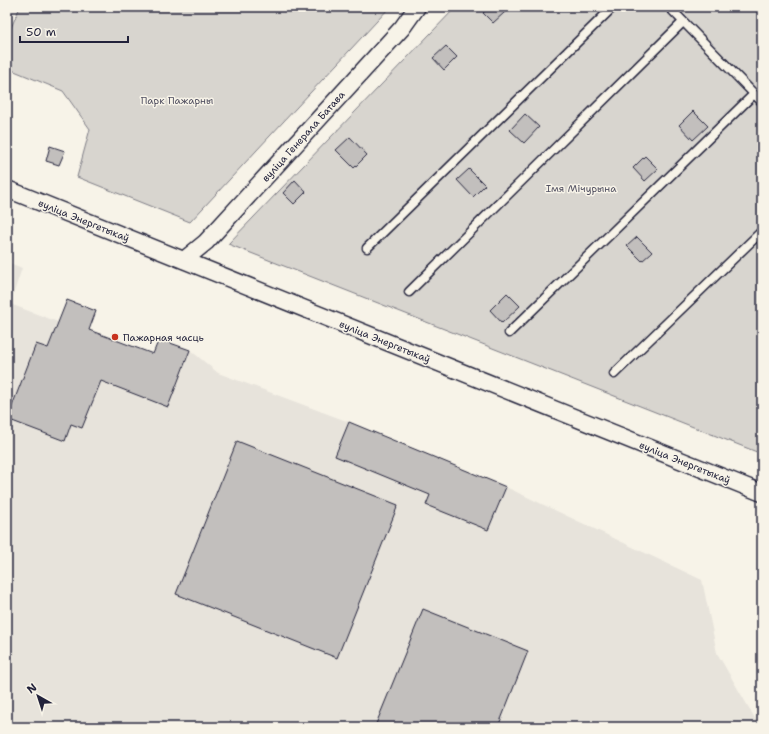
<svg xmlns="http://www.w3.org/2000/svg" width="769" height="734" viewBox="0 0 769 734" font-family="'Shantell Sans',sans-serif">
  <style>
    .built { fill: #e7e3db }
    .green { fill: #d8d5cf; stroke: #7d7c85 }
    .building { fill: #c2bfbd; stroke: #22223b }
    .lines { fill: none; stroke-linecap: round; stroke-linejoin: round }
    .service-casing { stroke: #22223b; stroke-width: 11 }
    .minor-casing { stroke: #22223b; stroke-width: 19 }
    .service { stroke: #f7f3e8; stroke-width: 8 }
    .minor { stroke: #f7f3e8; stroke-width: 16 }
    .poi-dot { fill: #c8321e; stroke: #f7f3e8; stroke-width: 1.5 }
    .labels { text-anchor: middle; stroke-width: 3; stroke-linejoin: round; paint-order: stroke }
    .park-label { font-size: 10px; fill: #504f60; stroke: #f7f3e8 }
    .street-label { font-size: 10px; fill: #22223b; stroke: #f7f3e8 }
    .poi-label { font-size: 10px; fill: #22223b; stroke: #f7f3e8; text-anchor: start }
  </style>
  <rect width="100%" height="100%" fill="#f7f3e8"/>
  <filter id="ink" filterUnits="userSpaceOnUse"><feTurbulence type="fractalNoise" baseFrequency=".025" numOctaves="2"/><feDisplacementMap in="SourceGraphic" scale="8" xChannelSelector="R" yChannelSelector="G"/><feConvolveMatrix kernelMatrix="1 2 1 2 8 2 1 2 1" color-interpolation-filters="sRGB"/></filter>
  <g filter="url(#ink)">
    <path class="built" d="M 7,262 L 22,268 L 10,304 L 58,322 L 67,300 L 96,311 L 89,330 L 153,354 L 159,339 L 190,350 L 218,373 L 349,422 L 506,487 L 702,580 L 717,653 L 760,727 L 7,727 Z"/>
    <g class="green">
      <path d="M 20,7 L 390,7 L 190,222 L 77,177 L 90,129 L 63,91 L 7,68 L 7,37 Z"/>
      <path d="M 456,7 L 762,7 L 762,454 L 228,244 Z"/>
    </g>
    <g class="building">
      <path d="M 489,7 L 500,7 L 505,12 L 493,23 L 483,13 Z"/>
      <path d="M 446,46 L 457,57 L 444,70 L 433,58 Z"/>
      <path d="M 693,111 L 708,126 L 693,140 L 679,125 Z"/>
      <path d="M 525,114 L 539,127 L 524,143 L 510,130 Z"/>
      <path d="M 350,137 L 367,155 L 354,168 L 336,150 Z"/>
      <path d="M 50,146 L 65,151 L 59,165 L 46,161 Z"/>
      <path d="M 645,156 L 658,169 L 645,181 L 633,168 Z"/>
      <path d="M 469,169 L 485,185 L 473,197 L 457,180 Z"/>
      <path d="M 295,180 L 306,192 L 294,204 L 283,193 Z"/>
      <path d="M 637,237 L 652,252 L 642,261 L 627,246 Z"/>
      <path d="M 507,293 L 520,306 L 502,323 L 490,310 Z"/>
      <path d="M 67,300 L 96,311 L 89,330 L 153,354 L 159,339 L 190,350 L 168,407 L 101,381 L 82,428 L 71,424 L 65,441 L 7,419 L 36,344 L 48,348 Z"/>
      <path d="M 349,422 L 506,487 L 488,530 L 426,505 L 430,495 L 335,456 Z"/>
      <path d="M 237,441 L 398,505 L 337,658 L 176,594 Z"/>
      <path d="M 423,609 L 528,651 L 498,727 L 385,727 L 376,724 Z"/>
    </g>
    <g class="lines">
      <defs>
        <g id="service">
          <path d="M 669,7 L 762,102"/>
          <path d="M 367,248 L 613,7"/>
          <path d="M 409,292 L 683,22"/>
          <path d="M 509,333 L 754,94"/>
          <path d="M 614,374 L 762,231"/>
        </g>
        <g id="minor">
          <path d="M 7,189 L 762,493"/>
          <path d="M 184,260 L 206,242 L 402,28 L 417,7"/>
        </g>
      </defs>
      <use href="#service" class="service-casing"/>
      <use href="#minor" class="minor-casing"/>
      <use href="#service" class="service"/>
      <use href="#minor" class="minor"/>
    </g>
  </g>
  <circle class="poi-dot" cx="115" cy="337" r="4"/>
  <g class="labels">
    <g class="park-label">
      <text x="177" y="104">Парк Пажарны</text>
      <text x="581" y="192">Імя Мічурына</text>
    </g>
    <g class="street-label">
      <text transform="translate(303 136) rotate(-48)" y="4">вуліца Генерала Батава</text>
      <text transform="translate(84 220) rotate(22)" y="4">вуліца Энергетыкаў</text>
      <text transform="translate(385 341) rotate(22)" y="4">вуліца Энергетыкаў</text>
      <text transform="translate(685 462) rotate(22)" y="4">вуліца Энергетыкаў</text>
    </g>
    <g class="poi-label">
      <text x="123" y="341">Пажарная часць</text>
    </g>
  </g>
  <rect width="769" height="734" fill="none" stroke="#f7f3e8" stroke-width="24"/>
  <rect x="12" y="12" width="745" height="710" fill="none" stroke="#22223b" stroke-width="1.5" filter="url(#ink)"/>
  <g transform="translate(38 696) rotate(321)" stroke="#f7f3e8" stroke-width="3" paint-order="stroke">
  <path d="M0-3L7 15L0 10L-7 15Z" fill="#22223b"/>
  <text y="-6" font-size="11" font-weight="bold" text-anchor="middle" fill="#22223b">N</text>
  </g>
  <path d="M20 36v6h108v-6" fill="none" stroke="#22223b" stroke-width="2"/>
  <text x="26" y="36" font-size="12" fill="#22223b" stroke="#f7f3e8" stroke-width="3" paint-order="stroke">50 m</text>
</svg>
